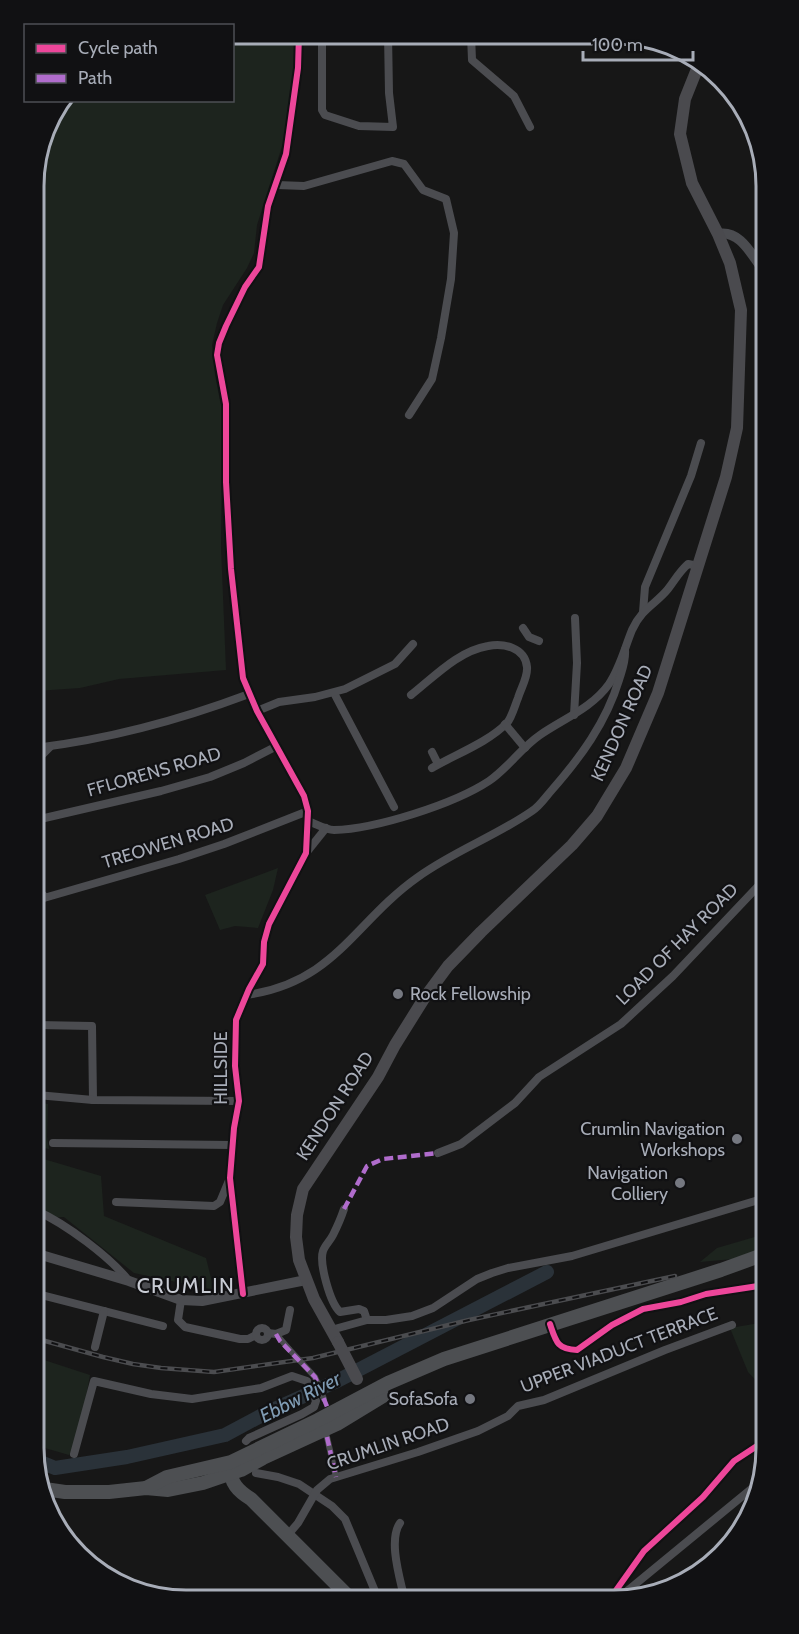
<svg xmlns="http://www.w3.org/2000/svg" width="799" height="1634" viewBox="0 0 799 1634" font-family="Cabin,sans-serif">
  <style>
    .green { fill: #1d241e }
    .lines { fill: none; stroke-linecap: round; stroke-linejoin: round }
    .river { stroke: #2a3239; stroke-width: 14 }
    .pedestrian { stroke: #4b4c50; stroke-width: 6 }
    .minor { stroke: #4b4c50; stroke-width: 8 }
    .tertiary { stroke: #4b4c50; stroke-width: 10 }
    .secondary { stroke: #4a4a4e; stroke-width: 12 }
    .primary { stroke: #4d4f52; stroke-width: 14 }
    .rail-casing { stroke: #4b4c4f; stroke-width: 4.5 }
    .rail { stroke: #111113; stroke-width: 2; stroke-dasharray: 7; stroke-linecap: butt }
    .pedestrian-bridge { stroke: #4b4c50; stroke-width: 6 }
    .secondary-bridge { stroke: #4a4a4e; stroke-width: 12 }
    .quiet { stroke: #b06ccc; stroke-width: 4.5; stroke-dasharray: 9 4.5; stroke-linecap: butt }
    .cycleway-casing { stroke: #111113; stroke-width: 10 }
    .cycleway { stroke: #ed469a; stroke-width: 6 }
    .poi-dot { fill: #757880; stroke: #111113; stroke-width: 2 }
    .labels { text-anchor: middle; stroke-width: 4.5; stroke-linejoin: round; paint-order: stroke }
    .street-label { font-size: 18px; fill: #a8adb8; stroke: #111113 }
    .poi-label { font-size: 18px; fill: #a8adb8; stroke: #111113; text-anchor: end }
    .water-label { font-size: 20px; font-style: italic; fill: #7f9bb3; stroke: #111113 }
    .quarter-label { font-size: 21px; letter-spacing: 1.5px; fill: #c9ccd4; stroke: #111113 }
    .rim { fill: none; stroke: #a8adb8; stroke-width: 3 }
  </style>
  <rect width="100%" height="100%" fill="#171717"/>
  <g class="green">
    <path d="M 233,33 L 296,34 L 296,56 L 284,140 L 257,225 L 254,253 L 247,268 L 223,305 L 217,323 L 212,345 L 215,375 L 222,411 L 221,547 L 226,670 L 119,679 L 80,688 L 36,691 L 34,166 L 49,118 L 62,101 L 232,100 Z"/>
    <path d="M 278,868 L 273,890 L 258,928 L 235,926 L 220,930 L 205,895 Z"/>
    <path d="M 37,1102 L 48,1104 L 47,1137 L 49,1149 L 37,1147 Z"/>
    <path d="M 37,1157 L 101,1176 L 104,1216 L 206,1258 L 214,1290 L 134,1273 L 64,1217 L 37,1218 Z"/>
    <path d="M 765,1234 L 765,1249 L 733,1259 L 700,1262 L 717,1248 Z"/>
    <path d="M 765,1322 L 765,1390 L 748,1372 L 730,1328 Z"/>
    <path d="M 38,1358 L 90,1375 L 77,1446 L 69,1455 L 38,1446 Z"/>
  </g>
  <g class="lines">
    <path class="river" d="M 38,1461 L 55,1468 L 127,1457 L 225,1435 L 268,1412 L 337,1381 L 547,1272"/>
    <g class="pedestrian">
      <path d="M 276,1334 L 289,1349"/>
      <path d="M 327,1437 L 336,1477"/>
    </g>
    <g class="minor">
      <path d="M 322,34 L 322,110 L 325,115 L 359,126 L 393,127 L 389,93 L 388,34"/>
      <path d="M 471,35 L 472,60 L 514,96 L 530,127"/>
      <path d="M 277,185 L 304,186 L 392,161 L 404,164 L 423,190 L 446,199 L 454,233 L 451,279 L 441,338 L 432,379 L 409,415"/>
      <path d="M 643,612 L 645,587 L 691,476 L 701,443"/>
      <path d="M 523,628 L 529,637 L 539,641"/>
      <path d="M 334,693 L 394,807"/>
      <path d="M 411,695 C 434,677 458,651 488,646 C 503,643 525,647 527,667 C 528,677 521,688 518,698 C 515,705 512,717 507,723 C 487,743 456,754 432,768"/>
      <path d="M 257,711 L 279,702 L 315,697 L 345,689 L 395,664 L 413,644"/>
      <path d="M 574,715 L 577,663 L 575,618"/>
      <path d="M 505,724 L 525,748"/>
      <path d="M 36,748 C 109,739 180,720 249,694"/>
      <path d="M 432,752 L 438,764"/>
      <path d="M 36,761 L 50,747"/>
      <path d="M 36,820 L 161,791 L 210,777 L 244,763 L 277,746"/>
      <path d="M 308,821 C 316,824 326,830 334,830 C 376,829 454,804 489,781 C 508,768 521,748 540,735 C 563,719 592,708 609,684 C 620,668 625,647 632,630 C 642,608 656,604 668,589 C 675,580 679,572 688,564 L 699,566"/>
      <path d="M 306,853 L 326,828"/>
      <path d="M 36,888 L 45,897"/>
      <path d="M 37,900 L 179,859 L 224,844 L 308,811"/>
      <path d="M 246,995 C 335,983 354,922 418,877 C 454,851 496,836 532,811 C 539,807 545,798 551,791 C 580,758 606,723 619,680 C 622,670 626,661 625,650"/>
      <path d="M 37,1025 L 92,1026 L 93,1100"/>
      <path d="M 37,1095 L 93,1100 L 239,1101"/>
      <path d="M 53,1143 L 232,1145"/>
      <path d="M 438,1153 L 461,1144 L 515,1103 L 539,1077 L 621,1024 L 673,976 L 763,881"/>
      <path d="M 116,1202 L 214,1206 L 220,1202 L 230,1178"/>
      <path d="M 344,1209 C 341,1218 337,1227 333,1235 C 330,1241 325,1245 323,1251 C 319,1263 330,1303 340,1312 L 359,1309 L 364,1311 L 367,1320"/>
      <path d="M 37,1211 C 66,1224 110,1257 129,1281"/>
      <path d="M 38,1294 L 163,1326"/>
      <path d="M 243,1294 L 230,1178 L 234,1128 L 239,1101 L 235,1066 L 236,1020 L 249,989 L 263,964 L 264,942 L 269,924 L 306,853 L 308,811 L 304,796 L 257,711 L 243,678 L 231,569 L 226,482 L 226,404 L 217,355 L 219,343 L 226,326 L 245,287 L 259,267 L 268,206 L 286,154 L 298,68 L 299,34"/>
      <path d="M 181,1300 L 178,1320 L 185,1327 L 240,1339 L 248,1339 L 256,1335"/>
      <path d="M 550,1324 C 556,1342 557,1349 577,1350 L 612,1325 L 643,1309 L 681,1302 L 706,1294 L 764,1285"/>
      <circle cx="262" cy="1334" r="6"/>
      <path d="M 331,1330 L 367,1320 L 386,1320 L 412,1316 L 433,1308 L 477,1279 L 492,1273 L 508,1268 L 572,1256 L 765,1198"/>
      <path d="M 268,1333 L 276,1334 L 286,1330 L 290,1310"/>
      <path d="M 95,1347 L 104,1311"/>
      <path d="M 74,1454 L 94,1381 L 151,1394 L 192,1399 L 261,1388 L 292,1376 L 307,1381 L 316,1401 L 314,1407 L 302,1414 L 249,1438 L 246,1441"/>
      <path d="M 256,1473 L 278,1477 L 299,1484 L 332,1506 L 345,1519 L 377,1596"/>
      <path d="M 400,1523 C 388,1540 400,1578 404,1597"/>
      <path d="M 287,1536 L 298,1523 L 317,1490 L 330,1479 L 418,1452 L 478,1431 L 508,1416 L 518,1406 L 544,1400 L 665,1350 L 732,1325"/>
      <path d="M 621,1596 L 756,1485"/>
    </g>
    <g class="tertiary">
      <path d="M 718,234 C 739,230 750,252 761,267"/>
      <path d="M 38,1254 L 129,1281 L 181,1300 L 202,1301 L 306,1280"/>
    </g>
    <path class="secondary" d="M 338,1342 L 314,1299 L 299,1260 L 296,1237 L 297,1215 L 303,1189 L 378,1077 L 395,1045 L 425,997 L 448,966 L 481,932 L 572,845 L 597,816 L 626,768 L 658,693 L 726,477 L 737,428 L 741,310 L 730,263 L 718,234 L 692,183 L 680,134 L 685,99 L 699,64"/>
    <g class="primary">
      <path d="M 230,1466 C 230,1483 238,1491 251,1499 L 349,1597"/>
      <path d="M 38,1488 L 65,1492 L 109,1492 L 146,1488 L 168,1490 L 203,1483 L 241,1470 L 263,1458 L 337,1424 L 383,1396"/>
      <path d="M 146,1488 L 167,1477 L 231,1462 L 318,1420 L 388,1383 L 444,1359 L 721,1270 L 765,1254"/>
    </g>
    <defs>
      <g id="rail">
        <path d="M 758,1272 L 765,1272"/>
        <path d="M 38,1339 L 103,1357 L 133,1364 L 161,1368 L 214,1372 L 313,1358 L 469,1320 L 675,1276"/>
      </g>
    </defs>
    <use href="#rail" class="rail-casing"/>
    <use href="#rail" class="rail"/>
    <path class="pedestrian-bridge" d="M 289,1349 L 315,1377 L 324,1399"/>
    <path class="secondary-bridge" d="M 338,1342 L 357,1379"/>
    <g class="quiet">
      <path d="M 344,1209 L 367,1166 L 383,1159 L 438,1153"/>
      <path d="M 276,1334 L 280,1341 L 315,1377 L 328,1409"/>
      <path d="M 327,1437 L 336,1477"/>
    </g>
    <defs>
      <g id="cycleway">
        <path d="M 243,1294 L 230,1178 L 234,1128 L 239,1101 L 235,1066 L 236,1020 L 249,989 L 263,964 L 264,942 L 269,924 L 306,853 L 308,811 L 304,796 L 257,711 L 243,678 L 231,569 L 226,482 L 226,404 L 217,355 L 219,343 L 226,326 L 245,287 L 259,267 L 268,206 L 286,154 L 298,68 L 299,34"/>
        <path d="M 550,1324 C 556,1342 557,1349 577,1350 L 612,1325 L 643,1309 L 681,1302 L 706,1294 L 765,1285"/>
        <path d="M 612,1596 L 644,1551 L 703,1497 L 734,1461 L 766,1440"/>
      </g>
    </defs>
    <use href="#cycleway" class="cycleway-casing"/>
    <use href="#cycleway" class="cycleway"/>
  </g>
  <g class="poi-dot">
    <circle cx="398" cy="994" r="6"/>
    <circle cx="737" cy="1139" r="6"/>
    <circle cx="680" cy="1183" r="6"/>
    <circle cx="470" cy="1399" r="6"/>
  </g>
  <g class="labels">
    <g class="street-label">
      <text transform="translate(622 723) rotate(-66)" y="6">KENDON ROAD</text>
      <text transform="translate(154 772) rotate(-16)" y="6">FFLORENS ROAD</text>
      <text transform="translate(168 843) rotate(-17)" y="6">TREOWEN ROAD</text>
      <text transform="translate(677 944) rotate(-45)" y="6">LOAD OF HAY ROAD</text>
      <text transform="translate(221 1068) rotate(-90)" y="6">HILLSIDE</text>
      <text transform="translate(335 1106) rotate(-57)" y="6">KENDON ROAD</text>
      <text transform="translate(619 1350) rotate(-21)" y="6">UPPER VIADUCT TERRACE</text>
      <text transform="translate(388 1444) rotate(-19)" y="6">CRUMLIN ROAD</text>
    </g>
    <g class="poi-label">
      <text x="410" y="1000" text-anchor="start">Rock Fellowship</text>
      <text x="725" y="1135">Crumlin Navigation<tspan x="725" dy="21">Workshops</tspan></text>
      <text x="668" y="1179">Navigation<tspan x="668" dy="21">Colliery</tspan></text>
      <text x="458" y="1405">SofaSofa</text>
    </g>
    <g class="water-label">
      <text transform="translate(300 1397) rotate(-27)" y="7">Ebbw River</text>
    </g>
    <g class="quarter-label">
      <text x="186" y="1293">CRUMLIN</text>
    </g>
  </g>
  <path d="M0 0H799V1634H0ZM186 44H614A142 142 0 0 1 756 186V1448A142 142 0 0 1 614 1590H186A142 142 0 0 1 44 1448V186A142 142 0 0 1 186 44Z" fill="#111113" fill-rule="evenodd"/>
  <path class="rim" d="M186 44H614A142 142 0 0 1 756 186V1448A142 142 0 0 1 614 1590H186A142 142 0 0 1 44 1448V186A142 142 0 0 1 186 44Z"/>
  <rect x="24" y="24" width="210" height="78" fill="#111113" stroke="#4d4f55" stroke-width="1.5"/>
  <rect x="36" y="44" width="30" height="9" fill="#ed469a" stroke="#4d4f55" stroke-width="1.5"/>
  <text x="78" y="54" font-size="18" fill="#a8adb8">Cycle path</text>
  <rect x="36" y="74" width="30" height="9" fill="#b06ccc" stroke="#4d4f55" stroke-width="1.5"/>
  <text x="78" y="84" font-size="18" fill="#a8adb8">Path</text>
  <path d="M583 51v9h110v-9" fill="none" stroke="#a8adb8" stroke-width="3"/>
  <text x="592" y="51" font-size="18" fill="#a8adb8" stroke="#111113" stroke-width="4.5" paint-order="stroke">100 m</text>
</svg>
